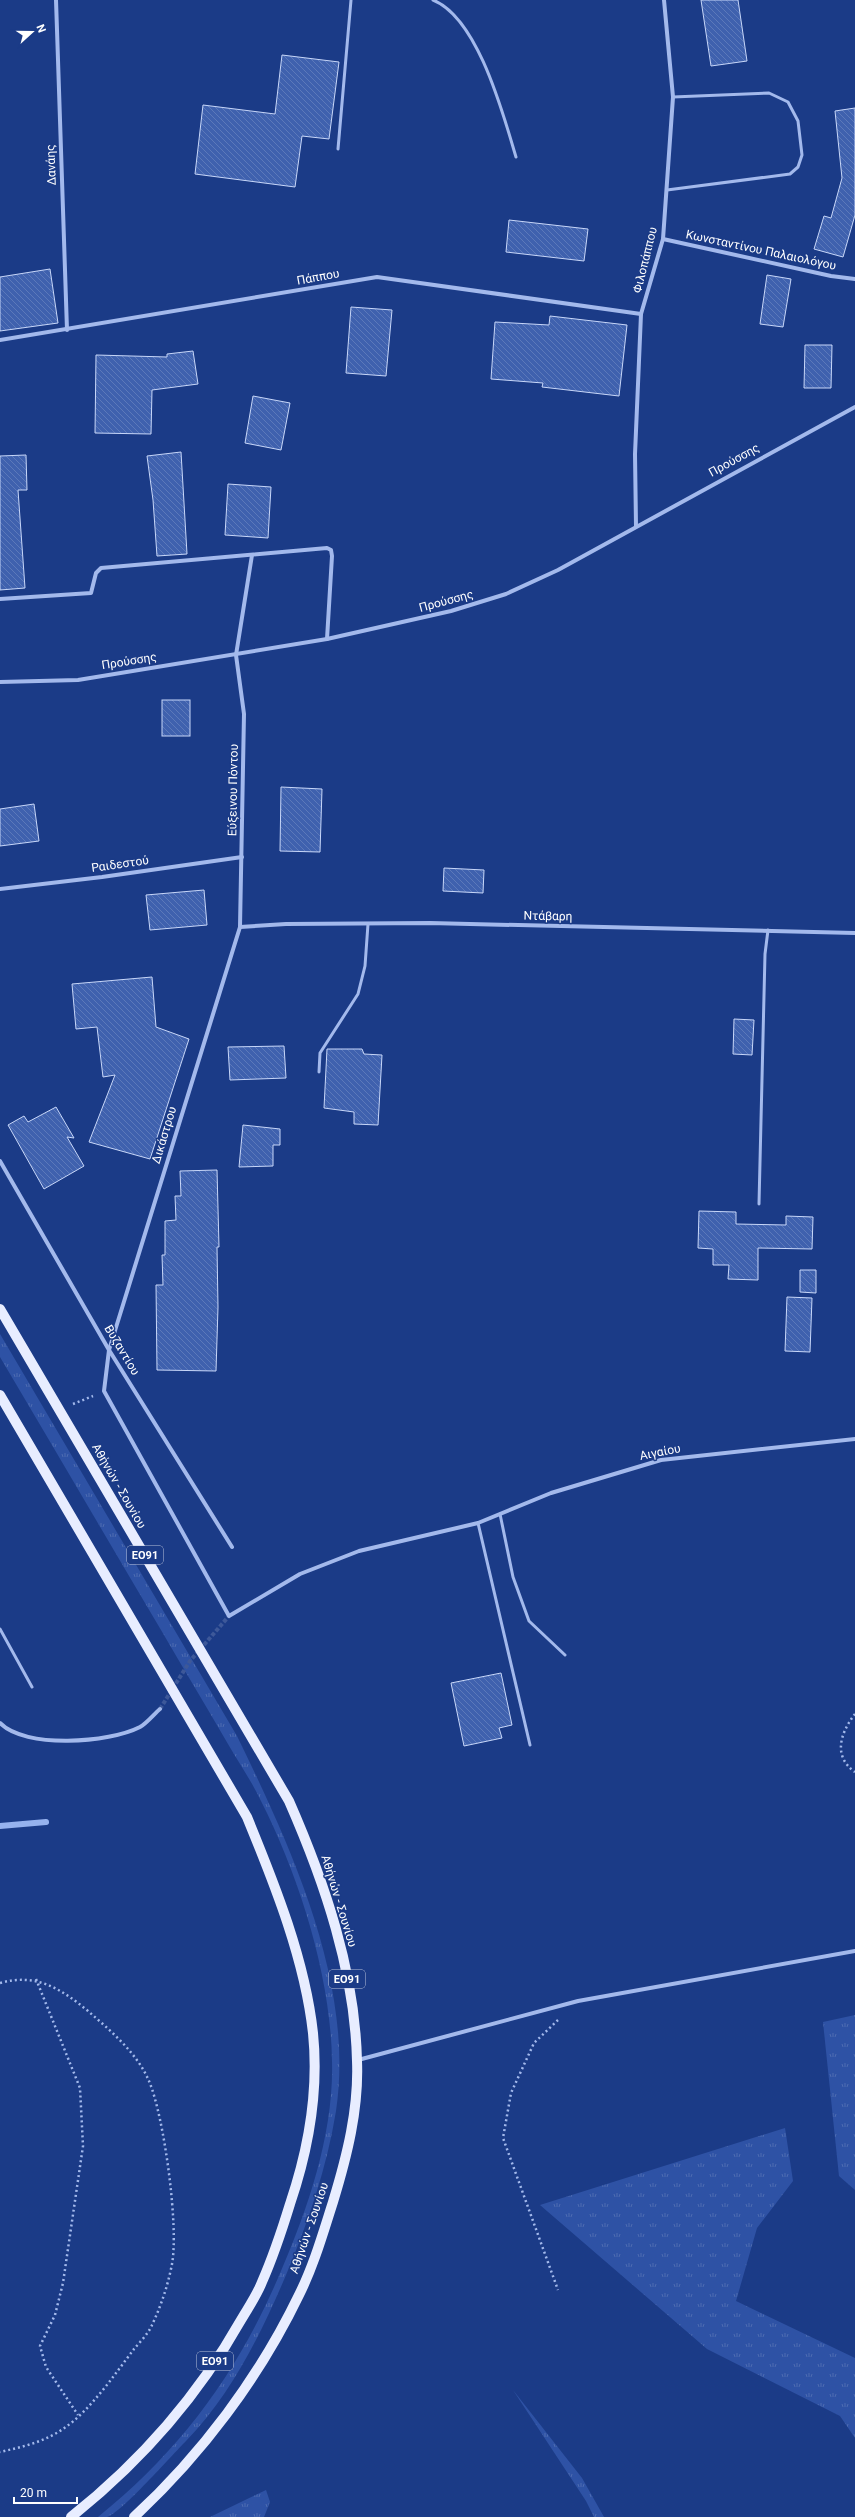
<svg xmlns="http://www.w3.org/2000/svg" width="855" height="2517" viewBox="0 0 855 2517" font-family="Roboto,sans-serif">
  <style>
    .grass { fill: url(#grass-tufts) }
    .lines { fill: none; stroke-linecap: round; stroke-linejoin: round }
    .stream { stroke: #96b2ee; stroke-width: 6 }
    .building { fill: url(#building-back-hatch); stroke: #c8d7f9 }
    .street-tunnel { stroke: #3d5899; stroke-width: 4; stroke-dasharray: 4 2; stroke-linecap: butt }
    .path { stroke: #a3b9ec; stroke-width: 2.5; stroke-dasharray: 2 3; stroke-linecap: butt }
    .lane { stroke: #a3b9ec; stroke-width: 3 }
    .street { stroke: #a3b9ec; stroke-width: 4 }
    .primary { stroke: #e8edff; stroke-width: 10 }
    .labels { text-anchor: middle; stroke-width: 3; stroke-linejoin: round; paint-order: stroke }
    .shield { fill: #1b3b87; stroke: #bbc4db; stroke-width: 1 }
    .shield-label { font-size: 11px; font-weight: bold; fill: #fff }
    .street-label { font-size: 12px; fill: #fff; stroke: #1b3b87 }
  </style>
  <defs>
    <pattern id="grass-tufts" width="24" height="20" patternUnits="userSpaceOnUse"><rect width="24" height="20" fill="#2e52a5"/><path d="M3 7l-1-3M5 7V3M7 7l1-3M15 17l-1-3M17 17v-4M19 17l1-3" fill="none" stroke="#4d6cb2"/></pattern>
    <pattern id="building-back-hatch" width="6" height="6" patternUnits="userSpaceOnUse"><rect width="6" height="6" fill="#3f61ae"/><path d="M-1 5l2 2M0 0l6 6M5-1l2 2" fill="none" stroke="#5c79ba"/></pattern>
  </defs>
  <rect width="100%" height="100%" fill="#1b3b87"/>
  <g class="grass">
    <path d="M 0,1334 L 237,1736 C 291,1847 355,1984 336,2111 C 327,2167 308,2223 286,2275 C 261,2334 231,2395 186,2441 C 172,2455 121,2513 107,2517 C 104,2517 101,2517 98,2517 C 182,2449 239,2371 281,2271 C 309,2206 334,2132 332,2061 C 331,1976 299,1876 261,1801 C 252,1782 239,1763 228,1744 C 206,1706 183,1668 161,1630 C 107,1539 54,1448 0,1357 Z"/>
    <path d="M 855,2015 L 855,2190 L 839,2176 L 823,2022 Z"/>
    <path d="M 785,2128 L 793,2181 L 757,2228 L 736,2301 L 855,2358 L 855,2438 L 840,2416 L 707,2349 L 540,2205 Z"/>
    <path d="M 513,2390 L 582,2478 L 604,2517 L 594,2517 L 586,2501 Z"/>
    <path d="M 266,2490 L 270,2502 L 264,2517 L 210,2517 Z"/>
  </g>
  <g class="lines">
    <path class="stream" d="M 0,1826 L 46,1822"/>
  </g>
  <g class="building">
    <path d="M 701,0 L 738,0 L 747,61 L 711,66 Z"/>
    <path d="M 282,55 L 339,62 L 329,139 L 302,136 L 295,187 L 195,174 L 203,105 L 275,114 Z"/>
    <path d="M 855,108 L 855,215 L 843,257 L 814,249 L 824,216 L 831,218 L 842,178 L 835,111 Z"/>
    <path d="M 509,220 L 588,229 L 584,261 L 506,252 Z"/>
    <path d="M 50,269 L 58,323 L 0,331 L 0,277 Z"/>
    <path d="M 767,275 L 791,279 L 783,327 L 760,324 Z"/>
    <path d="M 351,307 L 392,310 L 386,376 L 346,373 Z"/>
    <path d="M 550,316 L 627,325 L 619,396 L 542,387 L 543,383 L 491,379 L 495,322 L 549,325 Z"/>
    <path d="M 805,345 L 832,345 L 831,388 L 804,388 Z"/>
    <path d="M 193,351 L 198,384 L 152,390 L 151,434 L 95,433 L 96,355 L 167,357 L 167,354 Z"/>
    <path d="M 253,396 L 290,403 L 281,450 L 245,443 Z"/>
    <path d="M 181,452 L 187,554 L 157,556 L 153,500 L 147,456 Z"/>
    <path d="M 26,455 L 27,490 L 18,490 L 25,588 L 0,590 L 0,456 Z"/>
    <path d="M 228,484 L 271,487 L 268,538 L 225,535 Z"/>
    <rect x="162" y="700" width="28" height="36"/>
    <path d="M 281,787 L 322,789 L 320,852 L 280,851 Z"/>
    <path d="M 34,804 L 39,841 L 0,846 L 0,809 Z"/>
    <path d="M 444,868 L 484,870 L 483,893 L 443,891 Z"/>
    <path d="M 204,890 L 207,925 L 150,930 L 146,895 Z"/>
    <path d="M 152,977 L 156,1027 L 189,1039 L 150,1159 L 89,1142 L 115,1075 L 103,1077 L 97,1027 L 76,1029 L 72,984 Z"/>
    <path d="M 734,1019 L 754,1020 L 752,1055 L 733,1054 Z"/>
    <path d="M 284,1046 L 286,1078 L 230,1080 L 228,1047 Z"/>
    <path d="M 327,1049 L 362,1049 L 364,1054 L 382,1055 L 378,1125 L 354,1124 L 354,1112 L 324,1108 Z"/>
    <path d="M 56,1107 L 74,1138 L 67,1137 L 84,1166 L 44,1189 L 8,1125 L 24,1116 L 28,1122 Z"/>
    <path d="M 243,1125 L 280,1129 L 280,1145 L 273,1145 L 273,1166 L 239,1167 Z"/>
    <path d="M 217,1170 L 219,1247 L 217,1247 L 218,1307 L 216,1371 L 157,1370 L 156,1285 L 163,1285 L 162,1255 L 165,1255 L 165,1221 L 176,1220 L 175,1196 L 181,1196 L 180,1171 Z"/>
    <path d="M 699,1211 L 736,1212 L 736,1224 L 786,1225 L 786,1216 L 813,1217 L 812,1249 L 758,1248 L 758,1280 L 728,1279 L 729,1265 L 713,1265 L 713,1249 L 698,1248 Z"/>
    <path d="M 800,1270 L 816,1270 L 816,1293 L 800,1292 Z"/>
    <path d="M 787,1297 L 812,1298 L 810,1352 L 785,1351 Z"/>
    <path d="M 501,1673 L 512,1725 L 499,1728 L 502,1738 L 464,1746 L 451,1683 Z"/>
  </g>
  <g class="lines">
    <path class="street-tunnel" d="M 160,1709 L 190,1661 L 229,1616"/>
    <g class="path">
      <path d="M 73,1404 L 93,1396"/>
      <path d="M 855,1714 C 841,1732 832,1756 855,1772"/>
      <path d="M 36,1979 L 80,2088 L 83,2146 L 63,2283 L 55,2315 L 40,2346 L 46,2367 L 78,2415"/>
      <path d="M 0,1983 C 36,1973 60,1988 88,2011 C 111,2031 137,2053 149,2081 C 164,2116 179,2227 172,2264 C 168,2285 161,2306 152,2325 C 148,2334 140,2342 134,2349 C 115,2374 90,2411 63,2429 C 44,2442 22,2447 0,2452"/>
      <path d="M 558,2020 L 534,2043 L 511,2093 L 503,2138 L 558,2290"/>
    </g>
    <g class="lane">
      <path d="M 433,0 C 478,18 503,114 516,157"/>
      <path d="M 338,149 L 351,0"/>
      <path d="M 667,190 L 790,174 L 798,167 L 802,155 L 798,121 L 788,102 L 769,93 L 673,97"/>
      <path d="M 319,1072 L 320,1053 L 358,994 L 365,966 L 368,924"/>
      <path d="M 759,1204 L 765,954 L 768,930"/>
      <path d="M 500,1514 L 513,1577 L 529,1621 L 565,1655"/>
      <path d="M 478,1523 L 530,1745"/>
      <path d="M 0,1629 L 32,1687"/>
    </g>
    <g class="street">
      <path d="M 56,0 L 67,330"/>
      <path d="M 663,239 L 831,276 L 855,279"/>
      <path d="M 0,340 L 377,277 L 641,314"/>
      <path d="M 636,526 L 635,454 L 641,314 L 663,239 L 673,97 L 664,0"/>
      <path d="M 252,555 L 236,655 L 244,714 L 240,927 L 109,1350 L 104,1391 L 229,1616 L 300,1574 L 359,1551 L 478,1523 L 551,1493 L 661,1460 L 855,1439"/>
      <path d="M 0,599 L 91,593 L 96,573 L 101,568 L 327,548 L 331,550 L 332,556 L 327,639"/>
      <path d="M 0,682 L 78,680 L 327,639 L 451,611 L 506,594 L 558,570 L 855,407"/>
      <path d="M 0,889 L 102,877 L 242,857"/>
      <path d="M 240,927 L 286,924 L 430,923 L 855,933"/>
      <path d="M 0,1161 L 109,1350 L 232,1547"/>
      <path d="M 0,1723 C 25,1749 109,1743 140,1727 C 147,1723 154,1714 160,1709"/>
      <path d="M 358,2060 L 578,2001 L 855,1951"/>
    </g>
    <g class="primary">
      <path d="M 0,1309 L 289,1801 C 325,1883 355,1972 357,2061 C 359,2109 347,2156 333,2202 C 323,2233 314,2265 299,2295 C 259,2378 201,2455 134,2517"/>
      <path d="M 0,1395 L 247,1817 C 275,1885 305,1960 313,2033 C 319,2092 309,2148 290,2204 C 282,2230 273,2257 262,2282 C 257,2295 248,2308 241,2320 C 198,2396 139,2463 71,2517"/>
    </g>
  </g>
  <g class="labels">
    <g class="shield">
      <rect x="127" y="1546" width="36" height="18" rx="3"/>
      <rect x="329" y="1970" width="36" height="18" rx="3"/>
      <rect x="197" y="2352" width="36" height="18" rx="3"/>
    </g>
    <g class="shield-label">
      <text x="145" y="1559">ΕΟ91</text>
      <text x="347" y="1983">ΕΟ91</text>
      <text x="215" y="2365">ΕΟ91</text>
    </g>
    <g class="street-label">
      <text transform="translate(51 165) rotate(-92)" y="4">Δανάης</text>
      <text transform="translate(761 250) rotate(12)" y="4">Κωνσταντίνου Παλαιολόγου</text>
      <text transform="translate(645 260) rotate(-76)" y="4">Φιλοπάππου</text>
      <text transform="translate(318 277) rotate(-10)" y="4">Πάππου</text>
      <text transform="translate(734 460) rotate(-29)" y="4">Προύσσης</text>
      <text transform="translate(446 601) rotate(-15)" y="4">Προύσσης</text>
      <text transform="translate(129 661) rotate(-9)" y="4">Προύσσης</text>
      <text transform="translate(233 790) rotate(-89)" y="4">Εύξεινου Πόντου</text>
      <text transform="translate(120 864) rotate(-8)" y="4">Ραιδεστού</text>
      <text transform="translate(548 916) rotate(1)" y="4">Ντάβαρη</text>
      <text transform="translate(164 1135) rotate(-73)" y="4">Δικάστρου</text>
      <text transform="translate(122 1350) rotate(59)" y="4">Βυζαντίου</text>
      <text transform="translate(660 1452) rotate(-11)" y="4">Αιγαίου</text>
      <text transform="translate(119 1486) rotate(60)" y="4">Αθήνών - Σουνίου</text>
      <text transform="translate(339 1901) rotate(73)" y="4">Αθήνών - Σουνίου</text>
      <text transform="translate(309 2228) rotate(-71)" y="4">Αθήνών - Σουνίου</text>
    </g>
  </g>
  <g transform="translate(32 32) rotate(69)" stroke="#1b3b87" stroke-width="3" paint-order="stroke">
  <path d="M0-3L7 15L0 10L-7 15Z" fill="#ffffff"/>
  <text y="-6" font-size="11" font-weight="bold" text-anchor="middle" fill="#ffffff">N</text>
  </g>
  <path d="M14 2497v6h63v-6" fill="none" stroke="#ffffff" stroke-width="2"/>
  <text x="20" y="2497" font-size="12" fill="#ffffff" stroke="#1b3b87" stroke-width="3" paint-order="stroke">20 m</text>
</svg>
